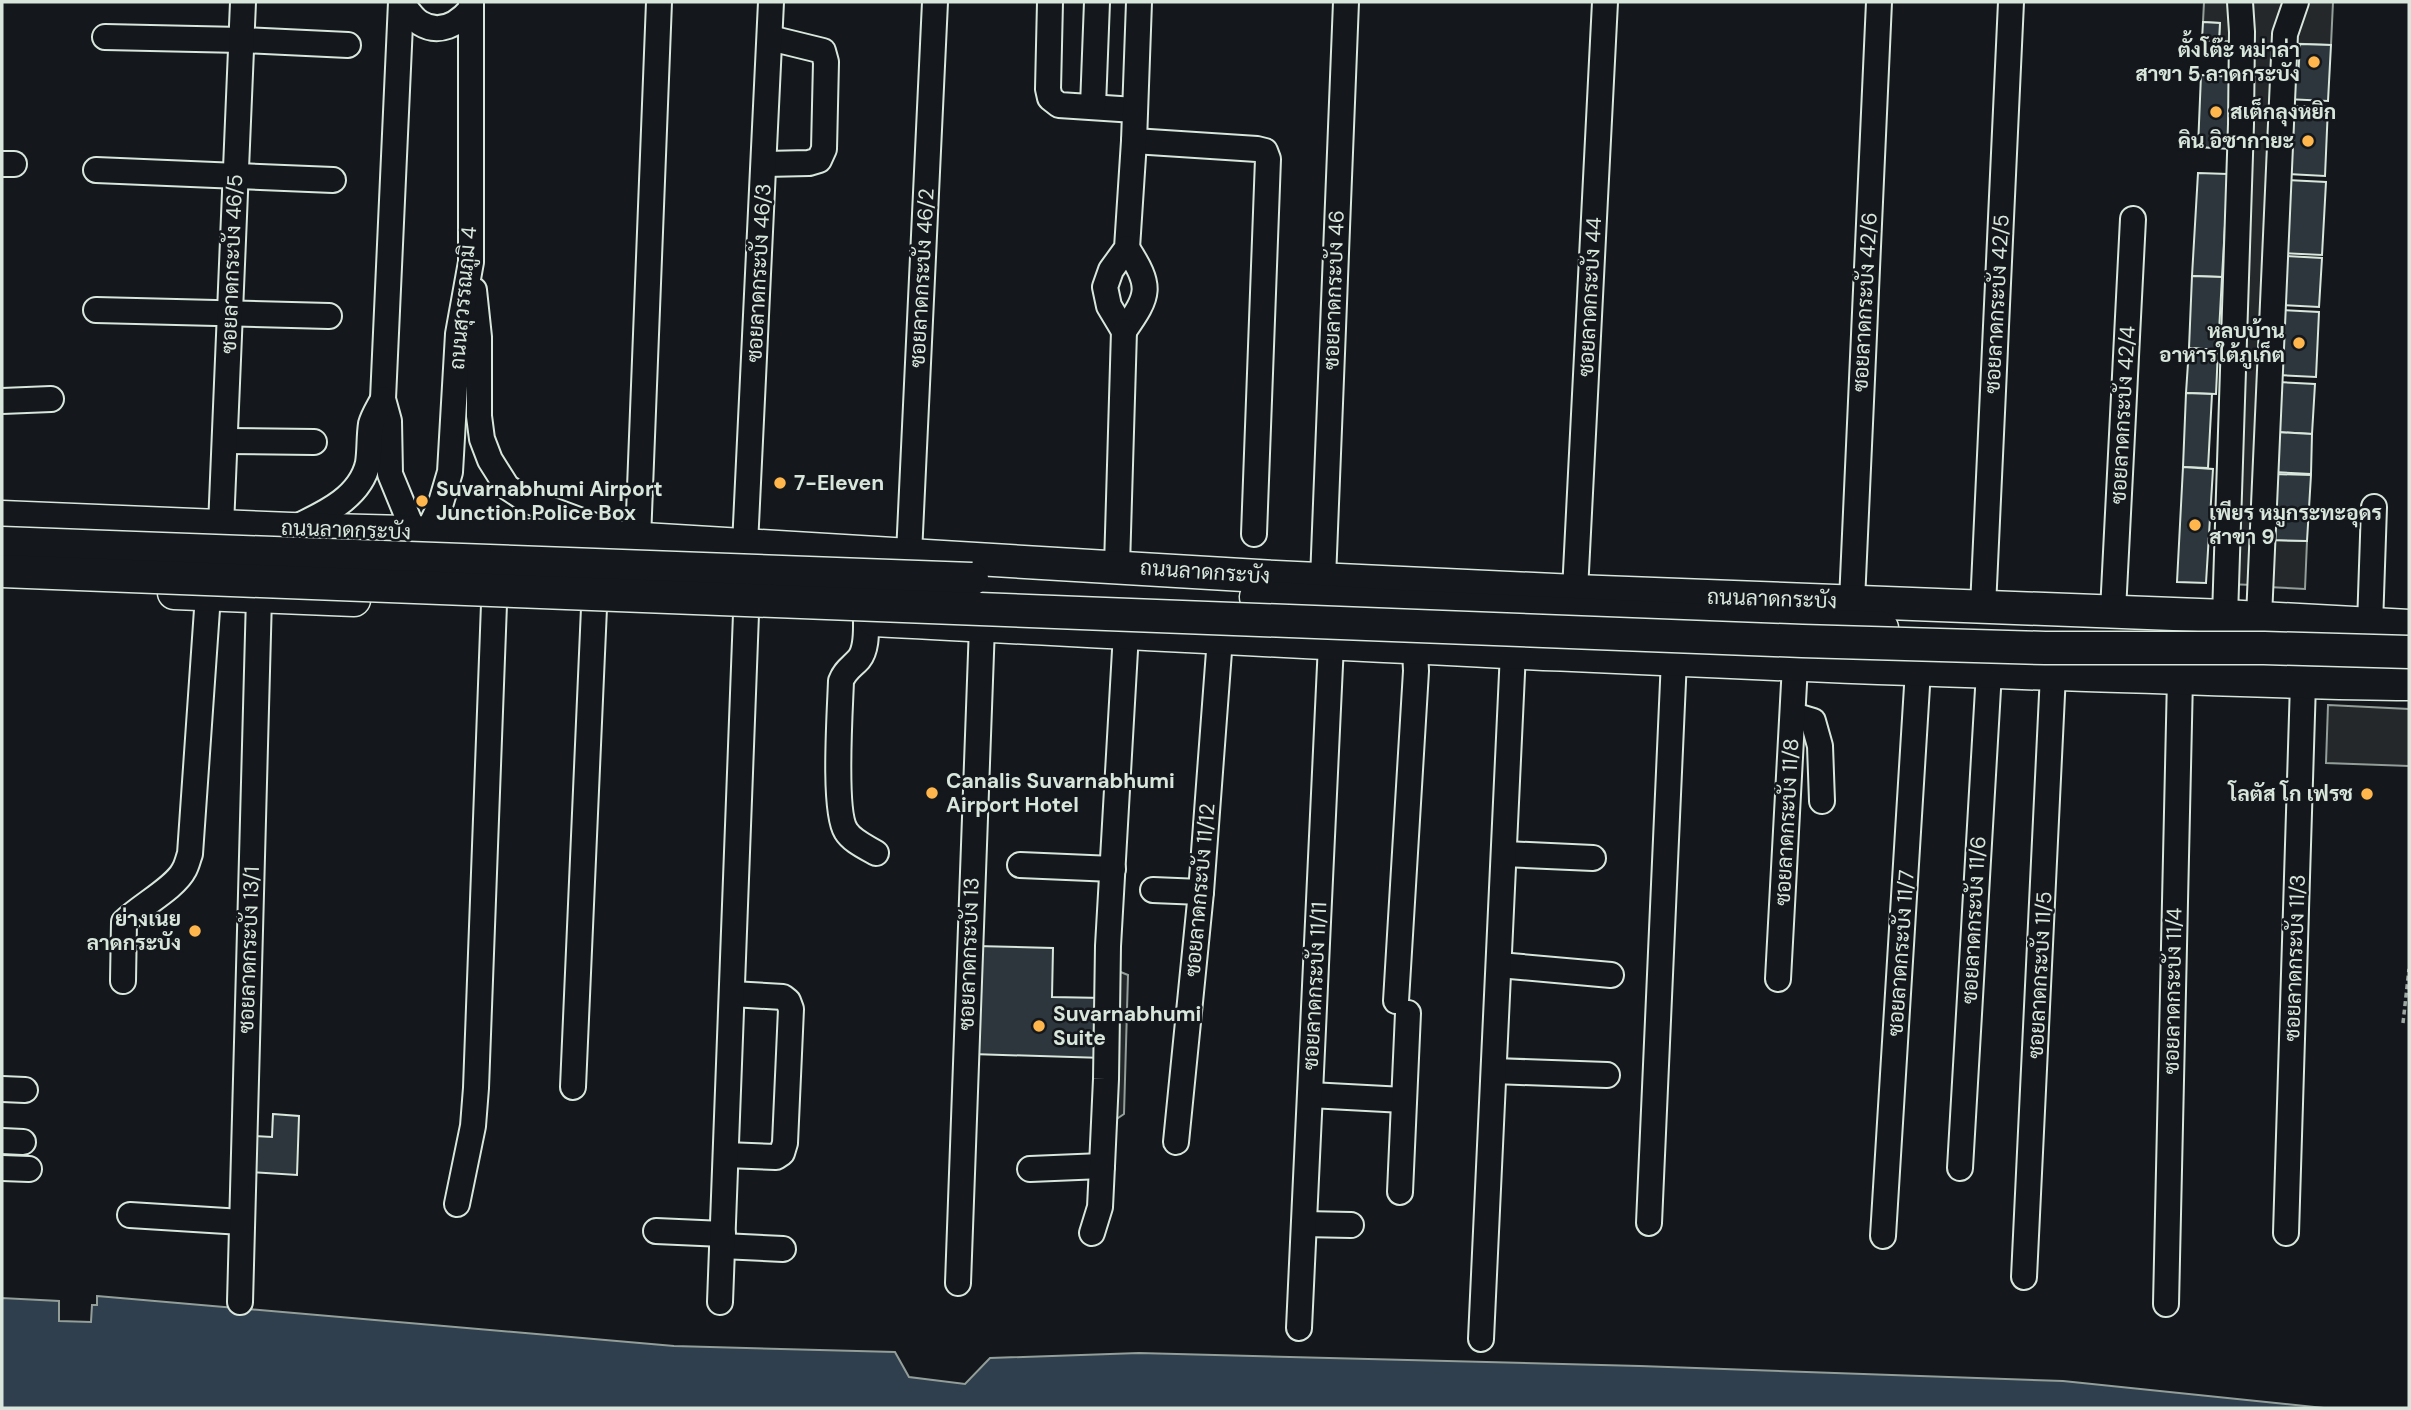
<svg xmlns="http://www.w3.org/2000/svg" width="2411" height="1410" viewBox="0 0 2411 1410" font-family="'DM Sans',Sarabun,sans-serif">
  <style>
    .parking { fill: #24282b; stroke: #939e99; stroke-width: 2 }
    .water { fill: #2f3f4d; stroke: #939e99; stroke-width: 2 }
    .building { fill: #2c363c; stroke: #d8e6dc; stroke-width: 2 }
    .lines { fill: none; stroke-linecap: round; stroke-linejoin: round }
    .minor-casing { stroke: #d8e6dc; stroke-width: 28 }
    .major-casing { stroke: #d8e6dc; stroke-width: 35 }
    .path { stroke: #9da8a2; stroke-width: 3.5; stroke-dasharray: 5 3.5; stroke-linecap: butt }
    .minor { stroke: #14181c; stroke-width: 24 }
    .major { stroke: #14181c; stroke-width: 32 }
    .major-bridge-casing { stroke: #d8e6dc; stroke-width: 35; stroke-linecap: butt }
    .major-bridge { stroke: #14181c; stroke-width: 32 }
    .poi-dot { fill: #ffb74d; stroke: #14181c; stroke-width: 2.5 }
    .labels { text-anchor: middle; stroke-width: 5; stroke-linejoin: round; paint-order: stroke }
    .poi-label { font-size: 21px; font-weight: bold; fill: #d8e6dc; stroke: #14181c; text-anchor: start }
    .street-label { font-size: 21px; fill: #d8e6dc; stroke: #14181c }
  </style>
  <rect width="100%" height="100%" fill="#14181c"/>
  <g class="parking">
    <path d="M 2204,2 L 2333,2 L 2331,45 L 2281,43 L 2254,585 L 2225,584 L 2251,41 L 2219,41 L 2220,23 L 2203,22 Z"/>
    <path d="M 2271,540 L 2307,541 L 2305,589 L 2268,587 Z"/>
    <path d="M 2328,705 L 2409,709 L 2409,766 L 2326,763 Z"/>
    <path d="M 1113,969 L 1128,975 L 1124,1114 L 1109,1124 Z"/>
  </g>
  <path class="water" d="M 97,1296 L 674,1346 L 895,1352 L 909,1377 L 965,1384 L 990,1358 L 1139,1353 L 1640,1366 L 2063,1381 L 2324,1408 L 2,1408 L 2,1298 L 59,1301 L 59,1321 L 91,1322 L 92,1305 L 97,1305 Z"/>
  <g class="building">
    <path d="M 2203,22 L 2220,23 L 2219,41 L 2202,40 Z"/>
    <path d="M 2300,44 L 2331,45 L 2328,101 L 2285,99 L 2286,78 L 2298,79 Z"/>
    <path d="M 2201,75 L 2234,77 L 2230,149 L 2198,147 Z"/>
    <path d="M 2291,106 L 2328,107 L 2325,176 L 2288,174 Z"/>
    <path d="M 2198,173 L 2228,174 L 2222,277 L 2192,276 Z"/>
    <path d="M 2287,180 L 2326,182 L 2322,255 L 2283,253 Z"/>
    <path d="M 2284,256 L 2322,258 L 2319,307 L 2281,305 Z"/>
    <path d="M 2192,276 L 2222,277 L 2218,350 L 2189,348 Z"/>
    <path d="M 2281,310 L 2319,312 L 2316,377 L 2278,375 Z"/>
    <path d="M 2189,348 L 2218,350 L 2216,394 L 2186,393 Z"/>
    <path d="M 2278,382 L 2315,384 L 2312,434 L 2276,432 Z"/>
    <path d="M 2186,393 L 2212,394 L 2208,468 L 2183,467 Z"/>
    <path d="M 2276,432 L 2312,434 L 2311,474 L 2274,472 Z"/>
    <path d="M 2183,467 L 2213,469 L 2206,583 L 2177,582 Z"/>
    <path d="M 2274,474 L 2311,475 L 2307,541 L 2271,540 Z"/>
    <path d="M 976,946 L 1053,948 L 1052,997 L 1104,998 L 1103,1058 L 972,1054 Z"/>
    <path d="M 273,1114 L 299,1116 L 297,1175 L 251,1172 L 252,1136 L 272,1137 Z"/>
  </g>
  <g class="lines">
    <defs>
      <g id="minor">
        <path d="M 401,2 L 383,399 L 389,421 L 390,474 L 420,547"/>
        <path d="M 401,2 C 406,8 413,19 420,23 C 439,35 458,24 471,9"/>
        <path d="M 1050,2 L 1048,89 L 1050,98 L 1059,105 L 1135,110"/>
        <path d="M 105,37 L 241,40 L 348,45"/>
        <path d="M 1093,106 L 1097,2"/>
        <path d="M 1134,141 L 1257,149 L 1265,151 L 1268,159 L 1254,534"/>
        <path d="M 2,164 L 14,164"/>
        <path d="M 765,164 L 809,163 L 819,160 L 824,149 L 826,62 L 823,51 L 770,38"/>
        <path d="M 96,170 L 333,180"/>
        <path d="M 474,290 L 479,337 L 479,416 L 482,439 L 490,460 L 507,487 L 528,501 L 614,533"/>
        <path d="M 96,310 L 329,316"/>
        <path d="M 1124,331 L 1109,306 L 1105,287 L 1111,270 L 1127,248 L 1134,141 L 1139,2"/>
        <path d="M 1124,331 C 1150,294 1152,287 1127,248"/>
        <path d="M 2,401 L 51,399"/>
        <path d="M 225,441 L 314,442"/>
        <path d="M 221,526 L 243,2"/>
        <path d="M 292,529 C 321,515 360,499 368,463 C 370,450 369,437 371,424 C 373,416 379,407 383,399"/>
        <path d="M 638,539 L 659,2"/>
        <path d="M 417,545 L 427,533 L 440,506 L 450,472 L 458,334 L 471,262 L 471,2"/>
        <path d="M 745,545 L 771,2"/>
        <path d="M 909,554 L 935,2"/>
        <path d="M 1117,566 L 1124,331"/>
        <path d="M 1323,579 L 1346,2"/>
        <path d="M 1575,591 L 1605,2"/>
        <path d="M 1852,601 L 1879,2"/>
        <path d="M 1983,607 L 2011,2"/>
        <path d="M 2113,611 L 2133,219"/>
        <path d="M 2225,616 L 2241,124 L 2242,32 L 2240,2"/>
        <path d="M 2259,617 L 2285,34 L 2296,2"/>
        <path d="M 866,620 C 866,632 867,649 859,659 C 852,667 845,670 841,681 C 840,710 833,811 846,831 C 852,841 866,847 876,853"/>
        <path d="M 2370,625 L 2374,507"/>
        <path d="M 1793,715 L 1813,721 L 1820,746 L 1822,801"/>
        <path d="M 1505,854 L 1593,858"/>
        <path d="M 1020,865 L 1113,869"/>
        <path d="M 1153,890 L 1201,892"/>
        <path d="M 1499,965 L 1611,975"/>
        <path d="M 1778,979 L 1795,665"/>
        <path d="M 123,981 L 124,922 C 140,906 175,888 184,870 C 187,865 188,859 190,854 L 208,595"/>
        <path d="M 1396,1001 L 1416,671 L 1415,649"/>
        <path d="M 1494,1071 L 1607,1075"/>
        <path d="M 573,1087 L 594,608"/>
        <path d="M 2,1089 L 25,1090"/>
        <path d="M 1310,1095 L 1404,1100"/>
        <path d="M 2,1141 L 23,1142"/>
        <path d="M 1176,1142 L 1201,892 L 1220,638"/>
        <path d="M 726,1155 L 776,1157 L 782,1153 L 785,1143 L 791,1009 L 788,1001 L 783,997 L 732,994"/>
        <path d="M 2,1168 L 29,1169"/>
        <path d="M 1960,1168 L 1989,672"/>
        <path d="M 1030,1169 L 1102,1166"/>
        <path d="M 1400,1192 L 1408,1013"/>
        <path d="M 457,1204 L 473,1126 L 476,1088 L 494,604"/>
        <path d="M 130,1215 L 242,1222"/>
        <path d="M 1649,1223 L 1674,659"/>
        <path d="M 1304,1224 L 1351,1225"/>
        <path d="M 656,1231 L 723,1234"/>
        <path d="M 1092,1233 L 1100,1207 L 1102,1166 L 1106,1079 L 1108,946 L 1126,633"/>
        <path d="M 2286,1233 L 2303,683"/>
        <path d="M 1883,1236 L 1918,670"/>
        <path d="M 722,1246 L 783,1249"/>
        <path d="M 2024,1277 L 2053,674"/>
        <path d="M 958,1283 L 982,626"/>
        <path d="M 240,1302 L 259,597"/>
        <path d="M 720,1302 L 746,614"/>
        <path d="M 2166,1304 L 2180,678"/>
        <path d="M 1299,1328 L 1331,644"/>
        <path d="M 1481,1339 L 1513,652"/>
      </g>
      <g id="major">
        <path d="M 2,517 L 291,529 L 627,538 L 1275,577 L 1575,591 L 2225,616 L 2409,626"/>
        <path d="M 174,593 L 354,600"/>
        <path d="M 1256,597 L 1400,606 L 1882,628"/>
        <path d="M 874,620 C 1267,640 1660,662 2054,674 C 2173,677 2291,683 2409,684"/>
      </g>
    </defs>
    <use href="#minor" class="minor-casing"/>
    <use href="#major" class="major-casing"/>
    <path class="path" d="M 2403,1023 L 2409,969"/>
    <use href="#minor" class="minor"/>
    <use href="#major" class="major"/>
    <defs>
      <g id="major-bridge">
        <path d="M 2,543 L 972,579"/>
        <path d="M 2,571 L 1802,641 L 2045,648 L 2264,648 L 2409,652"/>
      </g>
    </defs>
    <use href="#major-bridge" class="major-bridge-casing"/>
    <use href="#major-bridge" class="major-bridge"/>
  </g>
  <g class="poi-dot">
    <circle cx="2314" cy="62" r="7"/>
    <circle cx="2216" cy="112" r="7"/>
    <circle cx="2308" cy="141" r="7"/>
    <circle cx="2299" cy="343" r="7"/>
    <circle cx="780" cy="483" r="7"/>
    <circle cx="422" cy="501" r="7"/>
    <circle cx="2195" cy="525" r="7"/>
    <circle cx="932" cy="793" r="7"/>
    <circle cx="2367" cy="794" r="7"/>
    <circle cx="195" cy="931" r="7"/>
    <circle cx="1039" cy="1026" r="7"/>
  </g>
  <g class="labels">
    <g class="poi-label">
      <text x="2300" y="57" text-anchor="end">ตั้งโต๊ะ หม่าล่า<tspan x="2300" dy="24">สาขา 5 ลาดกระบัง</tspan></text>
      <text x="2230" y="119">สเต็กลุงหยิก</text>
      <text x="2294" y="148" text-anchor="end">คิน อิซากายะ</text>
      <text x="2285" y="338" text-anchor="end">หลบบ้าน<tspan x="2285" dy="24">อาหารใต้ภูเก็ต</tspan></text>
      <text x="794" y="490">7-Eleven</text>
      <text x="436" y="496">Suvarnabhumi Airport<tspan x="436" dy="24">Junction Police Box</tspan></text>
      <text x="2209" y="520">เพียร หมูกระทะอุดร<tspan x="2209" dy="24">สาขา 9</tspan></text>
      <text x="946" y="788">Canalis Suvarnabhumi<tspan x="946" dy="24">Airport Hotel</tspan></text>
      <text x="2353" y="801" text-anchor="end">โลตัส โก เฟรช</text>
      <text x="181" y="926" text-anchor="end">ย่างเนย<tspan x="181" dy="24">ลาดกระบัง</tspan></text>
      <text x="1053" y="1021">Suvarnabhumi<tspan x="1053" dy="24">Suite</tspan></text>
    </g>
    <g class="street-label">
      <text transform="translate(232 264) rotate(-88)" y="7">ซอยลาดกระบัง 46/5</text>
      <text transform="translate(759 273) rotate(-87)" y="7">ซอยลาดกระบัง 46/3</text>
      <text transform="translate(922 278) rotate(-87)" y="7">ซอยลาดกระบัง 46/2</text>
      <text transform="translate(1334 290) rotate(-88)" y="7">ซอยลาดกระบัง 46</text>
      <text transform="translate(1590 297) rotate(-87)" y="7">ซอยลาดกระบัง 44</text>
      <text transform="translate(463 298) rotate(-85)" y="7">ถนนสุวรรณภูมิ 4</text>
      <text transform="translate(1865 302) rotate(-87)" y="7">ซอยลาดกระบัง 42/6</text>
      <text transform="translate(1997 304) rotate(-87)" y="7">ซอยลาดกระบัง 42/5</text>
      <text transform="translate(2123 415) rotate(-87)" y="7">ซอยลาดกระบัง 42/4</text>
      <text transform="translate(346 530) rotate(2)" y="7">ถนนลาดกระบัง</text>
      <text transform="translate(1205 572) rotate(4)" y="7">ถนนลาดกระบัง</text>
      <text transform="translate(1772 599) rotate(2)" y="7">ถนนลาดกระบัง</text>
      <text transform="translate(1787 822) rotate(-87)" y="7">ซอยลาดกระบัง 11/8</text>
      <text transform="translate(1200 890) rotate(-85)" y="7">ซอยลาดกระบัง 11/12</text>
      <text transform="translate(1974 920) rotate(-87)" y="7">ซอยลาดกระบัง 11/6</text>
      <text transform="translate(249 950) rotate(-88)" y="7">ซอยลาดกระบัง 13/1</text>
      <text transform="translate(1901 953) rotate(-86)" y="7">ซอยลาดกระบัง 11/7</text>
      <text transform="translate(969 954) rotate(-88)" y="7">ซอยลาดกระบัง 13</text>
      <text transform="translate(2295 958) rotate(-88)" y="7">ซอยลาดกระบัง 11/3</text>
      <text transform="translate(2040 975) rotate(-87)" y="7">ซอยลาดกระบัง 11/5</text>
      <text transform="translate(1315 986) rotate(-87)" y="7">ซอยลาดกระบัง 11/11</text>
      <text transform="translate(2173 991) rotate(-89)" y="7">ซอยลาดกระบัง 11/4</text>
    </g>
  </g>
  <rect width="2411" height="1410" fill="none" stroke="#d8e6dc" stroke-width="7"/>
</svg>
